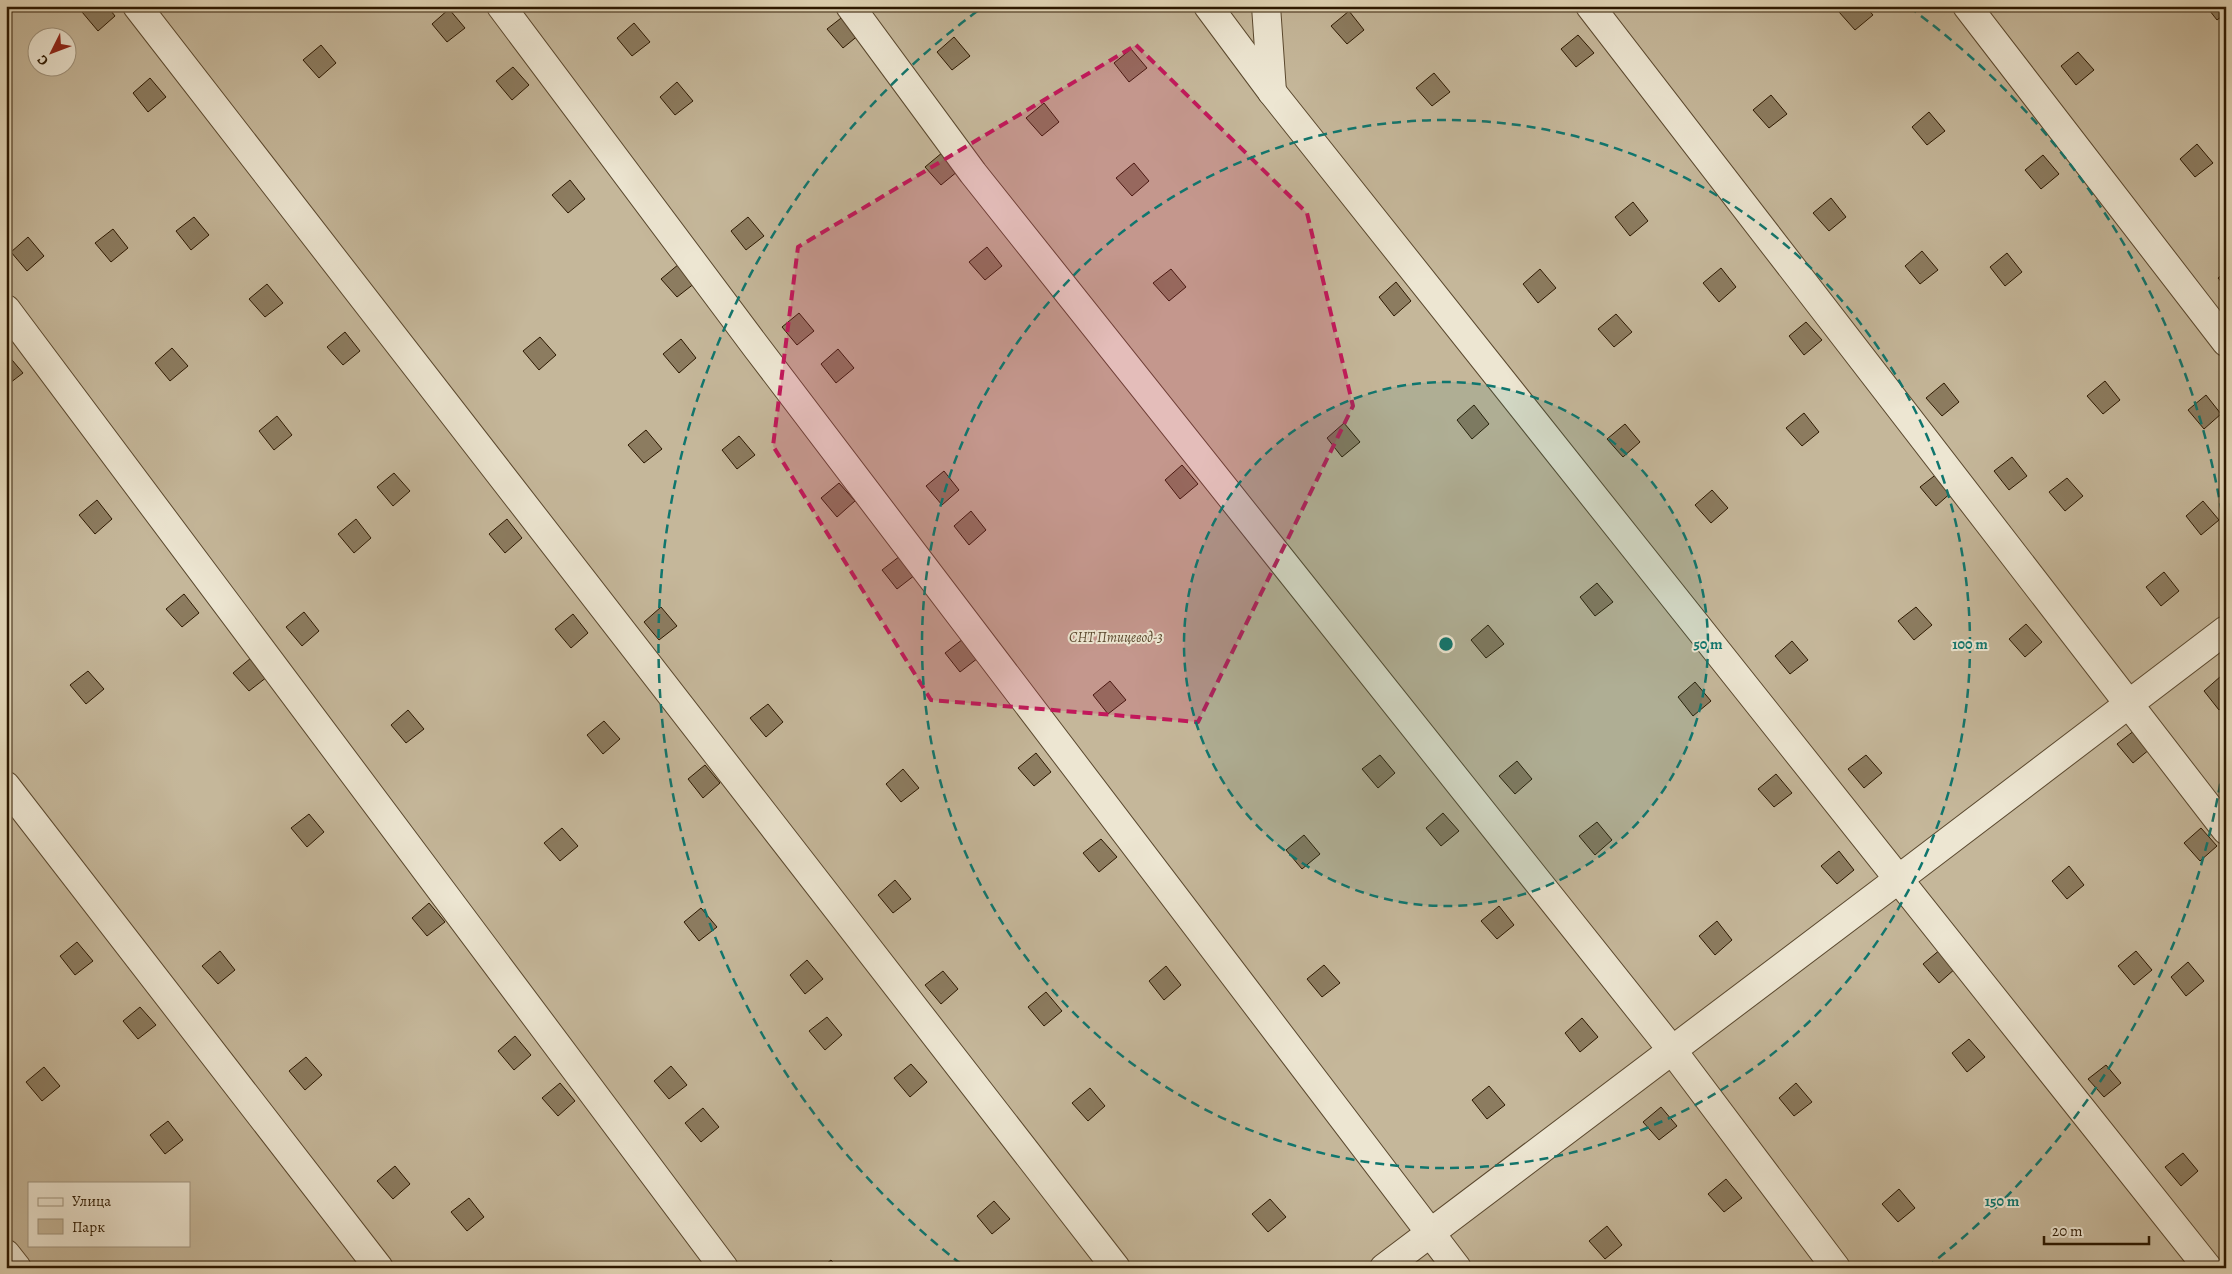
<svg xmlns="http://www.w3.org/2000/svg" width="2232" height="1274" viewBox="0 0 2232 1274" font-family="Alegreya,serif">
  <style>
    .green { fill: #c5b79a; stroke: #78684d; fill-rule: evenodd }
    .building { fill: #8c7c60; stroke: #2c1800 }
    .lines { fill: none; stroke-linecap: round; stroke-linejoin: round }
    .minor-casing { stroke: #5a482e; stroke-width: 30 }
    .minor { stroke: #ede6d2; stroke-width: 28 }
    .marked { fill: #c2185b; fill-opacity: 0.2; stroke: #c2185b; stroke-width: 4; stroke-dasharray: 10 6; stroke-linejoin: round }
    .ring { fill: none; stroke: #0f766e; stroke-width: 2.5; stroke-dasharray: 9 6 }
    .labels { text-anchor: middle; stroke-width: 4; stroke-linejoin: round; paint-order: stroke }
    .park-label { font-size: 14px; font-style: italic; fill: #5a482e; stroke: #ede6d2 }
    .centre { fill: #0f766e; stroke: #ede6d2; stroke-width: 2.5 }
    .ring-label { font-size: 15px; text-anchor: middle; font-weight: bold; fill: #0f766e; stroke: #ede6d2; stroke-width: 4; stroke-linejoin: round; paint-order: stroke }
  </style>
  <rect width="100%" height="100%" fill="#e4d8b9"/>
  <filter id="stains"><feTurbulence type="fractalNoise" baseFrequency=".004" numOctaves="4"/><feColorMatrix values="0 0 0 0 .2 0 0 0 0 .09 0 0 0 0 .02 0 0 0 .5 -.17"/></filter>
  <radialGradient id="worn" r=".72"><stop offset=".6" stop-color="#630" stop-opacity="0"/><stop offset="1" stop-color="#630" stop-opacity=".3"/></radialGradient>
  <path class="green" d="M 6,6 L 2226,6 L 2226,1268 L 6,1268 ZM 38,38 L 68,38 L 68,68 L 38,68 ZM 29,1183 L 189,1183 L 189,1245 L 29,1245 Z"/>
  <g class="building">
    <path d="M 89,6 L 107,6 L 115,16 L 98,31 L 82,12 Z"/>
    <path d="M 1846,6 L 1865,6 L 1873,15 L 1855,30 L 1839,12 Z"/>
    <path d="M 2206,6 L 2226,6 L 2226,13 L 2217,20 Z"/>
    <path d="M 449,9 L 465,28 L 447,42 L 432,24 Z"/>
    <path d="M 1349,11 L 1364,30 L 1347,44 L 1331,26 Z"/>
    <path d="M 845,15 L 860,34 L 843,48 L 827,29 Z"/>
    <path d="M 634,23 L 650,42 L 632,56 L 617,38 Z"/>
    <path d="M 1578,35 L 1594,53 L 1576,67 L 1561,49 Z"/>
    <path d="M 954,37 L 970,56 L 952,70 L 937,52 Z"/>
    <path d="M 321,45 L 336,63 L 319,78 L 303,60 Z"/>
    <path d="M 1131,49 L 1147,68 L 1129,82 L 1114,63 Z"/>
    <path d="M 2078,52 L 2094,70 L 2076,85 L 2061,66 Z"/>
    <path d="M 513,67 L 529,85 L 512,100 L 496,81 Z"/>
    <path d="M 1434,73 L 1450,92 L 1432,106 L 1416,88 Z"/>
    <path d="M 150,78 L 166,97 L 148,112 L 133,93 Z"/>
    <path d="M 677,82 L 693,101 L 675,115 L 660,97 Z"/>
    <path d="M 1771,95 L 1787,114 L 1769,128 L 1753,110 Z"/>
    <path d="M 1044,103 L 1059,122 L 1042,136 L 1026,118 Z"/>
    <path d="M 1929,112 L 1945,131 L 1927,145 L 1912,127 Z"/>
    <path d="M 2197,144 L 2213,163 L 2195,177 L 2180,159 Z"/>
    <path d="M 943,152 L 958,171 L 941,185 L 925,167 Z"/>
    <path d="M 2043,155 L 2059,174 L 2041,189 L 2025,170 Z"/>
    <path d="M 1134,163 L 1149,181 L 1132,196 L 1116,178 Z"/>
    <path d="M 570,180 L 585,199 L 568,213 L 552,195 Z"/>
    <path d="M 1831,198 L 1846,217 L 1829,231 L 1813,213 Z"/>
    <path d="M 1633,202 L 1648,221 L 1630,236 L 1615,217 Z"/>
    <path d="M 194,217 L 209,235 L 191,250 L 176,231 Z"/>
    <path d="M 748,217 L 764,236 L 746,250 L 731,231 Z"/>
    <path d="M 113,229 L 128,248 L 111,262 L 95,243 Z"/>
    <path d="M 28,237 L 44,256 L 27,271 L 11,252 Z"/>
    <path d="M 987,247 L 1002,266 L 985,280 L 969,262 Z"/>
    <path d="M 1922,251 L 1938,270 L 1920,284 L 1905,266 Z"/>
    <path d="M 2007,253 L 2022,272 L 2005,286 L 1990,267 Z"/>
    <path d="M 679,264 L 695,283 L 677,297 L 661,279 Z"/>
    <path d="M 1721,268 L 1736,287 L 1719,302 L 1703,283 Z"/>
    <path d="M 1171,269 L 1186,287 L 1169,301 L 1153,283 Z"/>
    <path d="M 1540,269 L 1556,288 L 1538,303 L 1523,284 Z"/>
    <path d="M 2226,272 L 2226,287 L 2218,278 Z"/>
    <path d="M 1396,282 L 1411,301 L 1394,316 L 1379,297 Z"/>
    <path d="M 267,284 L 283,303 L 265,317 L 249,299 Z"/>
    <path d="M 799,313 L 814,331 L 797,345 L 782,327 Z"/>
    <path d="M 1616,314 L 1632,332 L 1614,347 L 1598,329 Z"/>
    <path d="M 1806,322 L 1822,340 L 1804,355 L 1789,336 Z"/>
    <path d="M 345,332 L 360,351 L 343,365 L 327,347 Z"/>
    <path d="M 540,337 L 556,355 L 539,370 L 523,351 Z"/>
    <path d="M 681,339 L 696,358 L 679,373 L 663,354 Z"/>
    <path d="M 172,348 L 188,366 L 170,381 L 155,363 Z"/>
    <path d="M 838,349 L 854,368 L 836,383 L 821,364 Z"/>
    <path d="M 7,354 L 23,373 L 6,386 L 6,355 Z"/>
    <path d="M 2105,381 L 2120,400 L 2103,414 L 2087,396 Z"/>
    <path d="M 1944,383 L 1959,402 L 1942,416 L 1926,398 Z"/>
    <path d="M 2206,395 L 2221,414 L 2204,429 L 2188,410 Z"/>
    <path d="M 1474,405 L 1489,424 L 1472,439 L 1457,420 Z"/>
    <path d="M 1804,413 L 1819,432 L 1802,446 L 1786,428 Z"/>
    <path d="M 277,416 L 292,435 L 274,450 L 259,431 Z"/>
    <path d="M 1344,423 L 1360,442 L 1342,457 L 1327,438 Z"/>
    <path d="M 1625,424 L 1640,442 L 1623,457 L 1607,439 Z"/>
    <path d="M 646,430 L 662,449 L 644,463 L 628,445 Z"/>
    <path d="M 739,436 L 755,455 L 737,469 L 722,450 Z"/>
    <path d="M 2012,457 L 2027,476 L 2009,490 L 1994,471 Z"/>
    <path d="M 1182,465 L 1198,484 L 1180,499 L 1165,480 Z"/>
    <path d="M 944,471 L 959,490 L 942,505 L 926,486 Z"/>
    <path d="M 394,473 L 410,491 L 393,506 L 377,487 Z"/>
    <path d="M 1938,473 L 1953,491 L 1936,506 L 1920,487 Z"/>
    <path d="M 2067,478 L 2083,496 L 2065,511 L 2049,492 Z"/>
    <path d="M 839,483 L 855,501 L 837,517 L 821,498 Z"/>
    <path d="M 1712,490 L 1728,508 L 1711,523 L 1695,505 Z"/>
    <path d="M 97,500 L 112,519 L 95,534 L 79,515 Z"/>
    <path d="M 2203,501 L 2219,520 L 2201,535 L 2186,516 Z"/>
    <path d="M 971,511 L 986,530 L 969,545 L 954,526 Z"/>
    <path d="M 356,519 L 371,538 L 354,553 L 338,534 Z"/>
    <path d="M 507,519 L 522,538 L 505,553 L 489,534 Z"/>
    <path d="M 900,556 L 915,575 L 897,589 L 882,570 Z"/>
    <path d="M 2164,572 L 2179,591 L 2161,606 L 2146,587 Z"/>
    <path d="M 1597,583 L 1613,602 L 1595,616 L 1580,597 Z"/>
    <path d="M 184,594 L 199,613 L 182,627 L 166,609 Z"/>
    <path d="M 661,607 L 677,626 L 659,640 L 644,622 Z"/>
    <path d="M 1916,607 L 1932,625 L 1914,640 L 1898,621 Z"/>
    <path d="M 304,612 L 319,631 L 302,646 L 286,627 Z"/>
    <path d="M 573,614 L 588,633 L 571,648 L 555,629 Z"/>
    <path d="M 2026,624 L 2042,642 L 2025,657 L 2009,639 Z"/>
    <path d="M 1488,625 L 1504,644 L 1486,658 L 1471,640 Z"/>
    <path d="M 963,639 L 978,658 L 960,672 L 945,653 Z"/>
    <path d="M 1792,641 L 1808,660 L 1790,674 L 1775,656 Z"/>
    <path d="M 251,658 L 267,677 L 249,691 L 233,673 Z"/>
    <path d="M 88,671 L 104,689 L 86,704 L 70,685 Z"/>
    <path d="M 2221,676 L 2226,682 L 2226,704 L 2219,710 L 2204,691 Z"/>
    <path d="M 1110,681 L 1126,700 L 1108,714 L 1093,695 Z"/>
    <path d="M 1695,682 L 1711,701 L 1693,716 L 1678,697 Z"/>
    <path d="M 768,704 L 783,722 L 766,737 L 750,718 Z"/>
    <path d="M 408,710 L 424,729 L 406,743 L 391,725 Z"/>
    <path d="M 604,721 L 620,739 L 603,754 L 587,735 Z"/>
    <path d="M 2135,730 L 2150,749 L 2133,763 L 2117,744 Z"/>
    <path d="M 1036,753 L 1051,772 L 1034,786 L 1018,768 Z"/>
    <path d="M 1380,755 L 1395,773 L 1378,788 L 1362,769 Z"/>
    <path d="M 1866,755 L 1882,773 L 1864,788 L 1848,769 Z"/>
    <path d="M 1517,761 L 1532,779 L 1515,794 L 1499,776 Z"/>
    <path d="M 705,765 L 720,783 L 703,798 L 688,779 Z"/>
    <path d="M 903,769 L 919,788 L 901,802 L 886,784 Z"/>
    <path d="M 1776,774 L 1792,793 L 1774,807 L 1758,789 Z"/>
    <path d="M 1443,813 L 1459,831 L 1441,846 L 1426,828 Z"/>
    <path d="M 309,814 L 324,832 L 307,847 L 291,828 Z"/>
    <path d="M 1597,822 L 1612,840 L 1595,855 L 1579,836 Z"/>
    <path d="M 562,828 L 578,846 L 560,861 L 544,843 Z"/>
    <path d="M 2201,828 L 2217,846 L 2200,861 L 2184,843 Z"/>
    <path d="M 1304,835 L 1320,854 L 1302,869 L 1286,850 Z"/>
    <path d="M 1101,839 L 1117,857 L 1099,872 L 1083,853 Z"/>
    <path d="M 1839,851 L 1854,870 L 1837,884 L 1821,866 Z"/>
    <path d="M 2069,866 L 2084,885 L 2067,899 L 2052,881 Z"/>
    <path d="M 895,880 L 911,899 L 893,913 L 878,895 Z"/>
    <path d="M 429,903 L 445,922 L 427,936 L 412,918 Z"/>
    <path d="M 1499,906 L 1514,925 L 1497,939 L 1481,921 Z"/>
    <path d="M 701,908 L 717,927 L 699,941 L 684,922 Z"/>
    <path d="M 1717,921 L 1732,940 L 1715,955 L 1699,936 Z"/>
    <path d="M 77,942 L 93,961 L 75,975 L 60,956 Z"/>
    <path d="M 1941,949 L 1956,968 L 1939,983 L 1923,964 Z"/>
    <path d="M 220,951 L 235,970 L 218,984 L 202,966 Z"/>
    <path d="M 2136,951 L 2152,970 L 2134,985 L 2118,966 Z"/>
    <path d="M 807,960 L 823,979 L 805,994 L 790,975 Z"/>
    <path d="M 2188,962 L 2204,981 L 2186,996 L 2171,977 Z"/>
    <path d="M 1324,965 L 1340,983 L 1322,997 L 1307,979 Z"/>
    <path d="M 1166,966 L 1181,985 L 1164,1000 L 1149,981 Z"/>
    <path d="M 943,971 L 958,989 L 941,1004 L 925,985 Z"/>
    <path d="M 1046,992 L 1062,1011 L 1044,1026 L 1028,1007 Z"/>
    <path d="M 140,1007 L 156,1025 L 138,1039 L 123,1021 Z"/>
    <path d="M 827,1017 L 842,1035 L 825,1050 L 809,1031 Z"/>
    <path d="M 1582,1018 L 1598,1037 L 1580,1052 L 1565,1033 Z"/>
    <path d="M 515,1036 L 531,1055 L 514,1070 L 498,1051 Z"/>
    <path d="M 1969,1039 L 1985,1057 L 1967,1072 L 1952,1053 Z"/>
    <path d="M 306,1057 L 322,1075 L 305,1090 L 289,1071 Z"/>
    <path d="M 911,1064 L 927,1082 L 910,1097 L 894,1078 Z"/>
    <path d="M 2106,1065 L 2121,1083 L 2104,1097 L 2088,1079 Z"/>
    <path d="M 671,1066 L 687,1085 L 669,1099 L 654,1081 Z"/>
    <path d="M 44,1067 L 60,1086 L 42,1101 L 26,1082 Z"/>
    <path d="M 560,1083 L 575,1101 L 558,1116 L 542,1098 Z"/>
    <path d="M 1796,1083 L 1812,1102 L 1794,1116 L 1779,1098 Z"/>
    <path d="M 1489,1086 L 1505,1105 L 1487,1119 L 1472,1100 Z"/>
    <path d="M 1090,1088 L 1105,1106 L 1088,1121 L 1072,1103 Z"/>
    <path d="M 1661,1107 L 1677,1126 L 1659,1140 L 1643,1122 Z"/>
    <path d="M 703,1108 L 719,1127 L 701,1142 L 685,1123 Z"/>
    <path d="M 168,1121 L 183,1140 L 165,1154 L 150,1135 Z"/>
    <path d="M 2183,1153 L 2198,1171 L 2181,1186 L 2165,1167 Z"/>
    <path d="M 395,1166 L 410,1184 L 393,1199 L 377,1181 Z"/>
    <path d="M 1726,1179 L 1742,1198 L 1724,1212 L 1708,1194 Z"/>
    <path d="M 1899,1189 L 1915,1208 L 1898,1222 L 1882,1204 Z"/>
    <path d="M 469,1198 L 484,1217 L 467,1231 L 451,1212 Z"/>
    <path d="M 1270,1199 L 1286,1217 L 1268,1232 L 1252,1214 Z"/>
    <path d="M 994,1201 L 1010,1219 L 992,1234 L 977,1216 Z"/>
    <path d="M 1607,1226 L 1622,1245 L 1605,1259 L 1589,1241 Z"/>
    <path d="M 831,1260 L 838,1268 L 821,1268 Z"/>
  </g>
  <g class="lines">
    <defs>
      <g id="minor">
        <path d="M 137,6 L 1116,1268"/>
        <path d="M 501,6 L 757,348 L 1457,1268"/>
        <path d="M 850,6 L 973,173 L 1672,1050 L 1836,1268"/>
        <path d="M 1208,6 L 1272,92 L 2208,1268"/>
        <path d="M 1266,6 L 1272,92"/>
        <path d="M 1590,6 L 2226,830"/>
        <path d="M 1967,6 L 2226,342"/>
        <path d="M 6,309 L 724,1268"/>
        <path d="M 6,786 L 379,1268"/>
        <path d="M 6,1254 L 17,1268"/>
        <path d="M 1384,1268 L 1900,878 L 2226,630"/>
      </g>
    </defs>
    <use href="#minor" class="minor-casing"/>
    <use href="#minor" class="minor"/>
  </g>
  <path class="marked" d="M 1136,45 L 1307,213 L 1353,406 L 1198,722 L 931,700 L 773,446 L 798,247 Z"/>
  <circle cx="1446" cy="644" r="262" fill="#0f766e" fill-opacity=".12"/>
  <g class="ring">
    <circle cx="1446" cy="644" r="262"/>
    <circle cx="1446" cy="644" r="524"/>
    <path d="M2225 754A787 787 0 0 1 1931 1264M961 1264A787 787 0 0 1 983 7M1909 7A787 787 0 0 1 2225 534"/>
  </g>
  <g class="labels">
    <g class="park-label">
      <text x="1116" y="642">СНТ Птицевод-3</text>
    </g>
  </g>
  <circle cx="1446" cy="644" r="8" class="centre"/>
  <g class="ring-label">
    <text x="1708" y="649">50 m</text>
    <text x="1970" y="649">100 m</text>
    <text x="2002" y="1206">150 m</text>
  </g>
  <rect width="2232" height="1274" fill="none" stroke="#e4d8b9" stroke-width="25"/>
  <rect x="8" y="8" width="2217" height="1259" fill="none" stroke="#2c1800" stroke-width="2.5"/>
  <rect x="12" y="12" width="2207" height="1249" fill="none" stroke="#2c1800"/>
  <rect x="28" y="1182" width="162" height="65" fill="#ede6d2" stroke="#a0947e"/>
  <rect x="38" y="1198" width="25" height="8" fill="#ede6d2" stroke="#a0947e"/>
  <text x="72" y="1206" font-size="15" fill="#2c1800">Улица</text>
  <rect x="38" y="1219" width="25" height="15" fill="#c5b79a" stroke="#a0947e"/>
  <text x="72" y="1232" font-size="15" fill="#2c1800">Парк</text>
  <g transform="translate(52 52) rotate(228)"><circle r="24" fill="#ede6d2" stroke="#a0947e"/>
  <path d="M0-4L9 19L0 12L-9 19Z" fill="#8f2418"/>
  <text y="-8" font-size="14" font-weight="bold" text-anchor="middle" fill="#2c1800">С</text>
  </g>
  <path d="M2044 1236v8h105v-8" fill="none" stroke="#2c1800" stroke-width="2.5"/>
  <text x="2052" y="1236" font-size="15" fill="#2c1800" stroke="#ede6d2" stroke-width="4" paint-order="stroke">20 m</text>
  <rect width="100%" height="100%" filter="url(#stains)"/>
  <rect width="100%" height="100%" fill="url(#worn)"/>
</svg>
